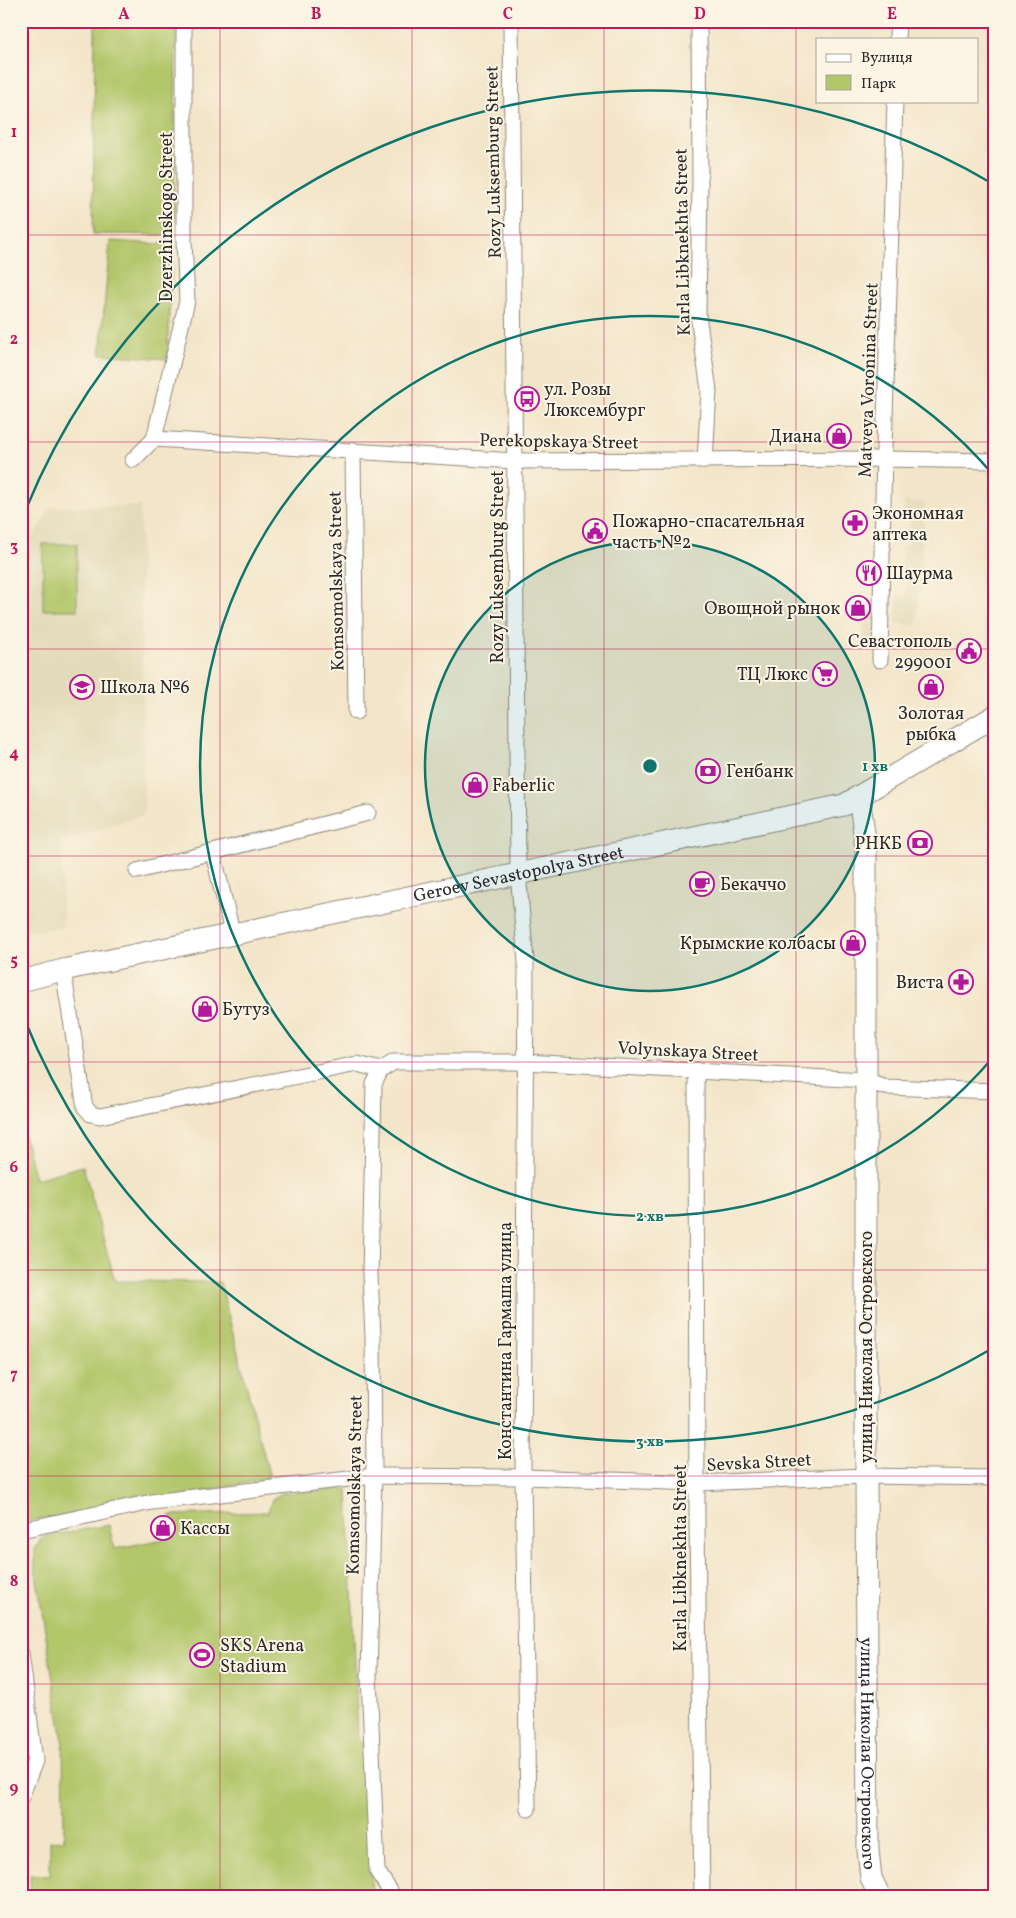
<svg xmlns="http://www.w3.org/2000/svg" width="1016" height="1918" viewBox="0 0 1016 1918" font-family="Vollkorn,serif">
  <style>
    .built { fill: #e4dbba }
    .green { fill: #b2c66a; stroke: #6e784a }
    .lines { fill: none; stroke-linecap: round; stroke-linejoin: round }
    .street-casing { stroke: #8f887a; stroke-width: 17 }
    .secondary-casing { stroke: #8f887a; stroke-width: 23 }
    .street { stroke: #fff; stroke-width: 15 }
    .secondary { stroke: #fff; stroke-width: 21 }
    .grid { fill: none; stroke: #c2185b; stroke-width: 1; stroke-opacity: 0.55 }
    .ring { fill: none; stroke: #0f766e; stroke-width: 2.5 }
    .labels { text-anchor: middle; stroke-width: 4; stroke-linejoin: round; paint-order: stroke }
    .street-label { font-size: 18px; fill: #2b2b2b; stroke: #fcf5e5 }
    .poi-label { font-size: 18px; fill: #2b2b2b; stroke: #fcf5e5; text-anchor: start }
    .centre { fill: #0f766e; stroke: #fcf5e5; stroke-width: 2.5 }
    .ring-label { font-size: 15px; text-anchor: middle; font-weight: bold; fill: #0f766e; stroke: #fcf5e5; stroke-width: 4; stroke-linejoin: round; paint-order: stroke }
    .neatline { fill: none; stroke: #c2185b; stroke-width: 2 }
    .grid-label { font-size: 16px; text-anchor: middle; font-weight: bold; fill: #c2185b }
  </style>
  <rect width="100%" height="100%" fill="#fcf5e5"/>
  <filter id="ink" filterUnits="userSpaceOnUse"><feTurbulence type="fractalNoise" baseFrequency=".02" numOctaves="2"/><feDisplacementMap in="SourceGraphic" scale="10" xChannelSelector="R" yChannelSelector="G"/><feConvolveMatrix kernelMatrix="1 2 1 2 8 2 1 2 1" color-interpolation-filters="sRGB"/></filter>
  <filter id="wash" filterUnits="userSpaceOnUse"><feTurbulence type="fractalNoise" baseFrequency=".0096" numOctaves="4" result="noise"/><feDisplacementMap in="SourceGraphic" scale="20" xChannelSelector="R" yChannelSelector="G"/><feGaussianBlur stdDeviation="1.12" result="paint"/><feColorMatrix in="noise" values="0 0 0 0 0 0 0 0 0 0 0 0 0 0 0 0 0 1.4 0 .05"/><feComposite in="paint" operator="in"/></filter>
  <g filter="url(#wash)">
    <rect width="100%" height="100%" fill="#f3e5c9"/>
    <g class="built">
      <path d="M 904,501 L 925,503 L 917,625 L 896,623 L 897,596 L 906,596 L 907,575 L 901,574 L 902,546 L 908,546 L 910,517 L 904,516 Z"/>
      <path d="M 140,506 L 144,815 L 61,841 L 63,927 L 21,933 L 21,558 L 51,507 Z"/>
      <path d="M 861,565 L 878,565 L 877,596 L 861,595 Z"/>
      <path d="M 863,608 L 880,609 L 879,639 L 863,639 Z"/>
    </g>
    <g class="green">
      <path d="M 95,21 L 176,21 L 174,235 L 93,234 Z"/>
      <path d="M 110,241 L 173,245 L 167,359 L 100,354 Z"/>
      <rect x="43" y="544" width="34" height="66"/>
      <path d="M 21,1123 L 35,1179 L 83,1166 L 115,1281 L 220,1282 L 270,1478 L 152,1502 L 21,1522 Z"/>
      <path d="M 348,1489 L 358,1741 L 363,1742 L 372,1897 L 31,1897 L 30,1875 L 50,1876 L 50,1841 L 64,1840 L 63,1742 L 35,1568 L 35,1550 L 42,1537 L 109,1525 L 114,1549 L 173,1537 L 171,1515 L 268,1512 L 272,1499 L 282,1493 Z"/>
    </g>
  </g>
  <g filter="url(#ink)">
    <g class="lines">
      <defs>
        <g id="street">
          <path d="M 511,21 L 518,873 L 526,961 L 523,1477 L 528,1809"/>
          <path d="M 699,21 L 700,181 L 698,315 L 709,390 L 705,461"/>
          <path d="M 897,39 L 898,21"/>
          <path d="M 154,439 L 187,301 L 184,241 L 184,21"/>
          <path d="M 353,450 L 356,712"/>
          <path d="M 133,460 L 154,439 L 515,461 L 884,459 L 995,461"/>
          <path d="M 880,660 L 884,449 L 895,101"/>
          <path d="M 213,853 L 233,936"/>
          <path d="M 137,871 L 368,813"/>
          <path d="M 63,970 L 85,1107 L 91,1114 L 100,1116 L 357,1064 L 381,1070"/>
          <path d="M 696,1070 L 697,1526 L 702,1897"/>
          <path d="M 21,1530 L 152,1502 L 374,1476 L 523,1477 L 698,1483 L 866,1476 L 995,1478"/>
          <path d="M 21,1653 L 35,1761 L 21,1797"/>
          <path d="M 394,1897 L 377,1871 L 369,1676 L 374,1476 L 373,1336 L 370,1275 L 374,1084 L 381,1070 L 394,1062 L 524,1062 L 866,1080 L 885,1087 L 995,1091"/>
        </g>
        <g id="secondary">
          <path id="s1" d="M 859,796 L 866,848 L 866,1476 L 868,1850 L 871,1878 L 880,1897"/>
          <path id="s2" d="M 21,981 L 63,970 L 844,805 L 995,716"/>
        </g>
      </defs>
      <use href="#street" class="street-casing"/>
      <use href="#secondary" class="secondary-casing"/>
      <use href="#street" class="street"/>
      <use href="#secondary" class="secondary"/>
    </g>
  </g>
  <path class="grid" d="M 220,21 L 220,1897M 412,21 L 412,1897M 604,21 L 604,1897M 796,21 L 796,1897M 21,235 L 995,235M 21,442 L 995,442M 21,649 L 995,649M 21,856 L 995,856M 21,1062 L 995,1062M 21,1270 L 995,1270M 21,1476 L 995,1476M 21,1684 L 995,1684"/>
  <circle cx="650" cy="766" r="225" fill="#0f766e" fill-opacity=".12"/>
  <g class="ring">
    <circle cx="650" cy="766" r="225"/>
    <path d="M995 1055A450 450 0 1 1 995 477"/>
    <path d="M993 1348A675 675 0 0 1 22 1013M22 519A675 675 0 0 1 993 184"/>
  </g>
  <defs>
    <symbol id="bus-ring" viewBox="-11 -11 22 22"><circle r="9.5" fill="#fcf5e5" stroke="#b5179e" stroke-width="1.5"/><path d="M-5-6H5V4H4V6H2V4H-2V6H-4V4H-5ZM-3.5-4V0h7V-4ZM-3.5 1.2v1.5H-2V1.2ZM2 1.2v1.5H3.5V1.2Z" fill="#b5179e"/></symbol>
    <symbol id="shop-ring" viewBox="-11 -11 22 22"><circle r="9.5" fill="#fcf5e5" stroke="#b5179e" stroke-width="1.5"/><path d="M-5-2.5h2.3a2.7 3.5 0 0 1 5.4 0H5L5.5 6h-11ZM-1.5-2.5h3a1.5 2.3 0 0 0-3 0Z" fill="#b5179e"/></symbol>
    <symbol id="pharmacy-ring" viewBox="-11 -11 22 22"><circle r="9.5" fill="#fcf5e5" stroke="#b5179e" stroke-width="1.5"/><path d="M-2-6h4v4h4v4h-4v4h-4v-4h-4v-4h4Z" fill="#b5179e"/></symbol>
    <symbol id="civic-ring" viewBox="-11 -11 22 22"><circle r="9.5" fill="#fcf5e5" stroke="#b5179e" stroke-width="1.5"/><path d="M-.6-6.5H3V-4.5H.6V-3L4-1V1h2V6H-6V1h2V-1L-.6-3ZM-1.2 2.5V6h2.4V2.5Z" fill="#b5179e"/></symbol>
    <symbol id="restaurant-ring" viewBox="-11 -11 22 22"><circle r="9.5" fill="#fcf5e5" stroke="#b5179e" stroke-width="1.5"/><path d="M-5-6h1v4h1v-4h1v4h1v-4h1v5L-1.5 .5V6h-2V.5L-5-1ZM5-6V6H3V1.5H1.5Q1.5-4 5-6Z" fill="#b5179e"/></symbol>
    <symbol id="supermarket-ring" viewBox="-11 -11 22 22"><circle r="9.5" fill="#fcf5e5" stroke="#b5179e" stroke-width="1.5"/><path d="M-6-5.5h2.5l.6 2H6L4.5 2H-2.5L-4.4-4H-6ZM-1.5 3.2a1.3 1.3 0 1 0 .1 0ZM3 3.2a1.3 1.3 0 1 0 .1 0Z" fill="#b5179e"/></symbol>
    <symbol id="school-ring" viewBox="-11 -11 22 22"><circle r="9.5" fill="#fcf5e5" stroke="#b5179e" stroke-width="1.5"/><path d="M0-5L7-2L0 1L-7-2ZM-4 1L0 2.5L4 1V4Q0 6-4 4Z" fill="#b5179e"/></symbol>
    <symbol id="bank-ring" viewBox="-11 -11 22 22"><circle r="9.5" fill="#fcf5e5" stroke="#b5179e" stroke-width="1.5"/><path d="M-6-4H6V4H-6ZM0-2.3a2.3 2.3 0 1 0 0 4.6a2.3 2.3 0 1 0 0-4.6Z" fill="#b5179e"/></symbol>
    <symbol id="cafe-ring" viewBox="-11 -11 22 22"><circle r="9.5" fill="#fcf5e5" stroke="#b5179e" stroke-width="1.5"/><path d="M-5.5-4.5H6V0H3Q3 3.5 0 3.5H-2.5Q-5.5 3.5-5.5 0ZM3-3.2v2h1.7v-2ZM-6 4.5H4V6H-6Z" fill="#b5179e"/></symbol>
    <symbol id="stadium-ring" viewBox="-11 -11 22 22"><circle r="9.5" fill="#fcf5e5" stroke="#b5179e" stroke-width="1.5"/><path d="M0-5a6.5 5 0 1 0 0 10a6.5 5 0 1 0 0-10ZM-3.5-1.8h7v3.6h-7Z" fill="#b5179e"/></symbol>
  </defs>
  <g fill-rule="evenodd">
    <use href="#bus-ring" x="513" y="385" width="28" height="28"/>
    <use href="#shop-ring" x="825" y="422" width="28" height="28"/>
    <use href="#pharmacy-ring" x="841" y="509" width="28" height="28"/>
    <use href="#civic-ring" x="581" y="517" width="28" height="28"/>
    <use href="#restaurant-ring" x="855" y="559" width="28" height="28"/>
    <use href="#shop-ring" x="844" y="594" width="28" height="28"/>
    <use href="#civic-ring" x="955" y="637" width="28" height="28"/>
    <use href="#supermarket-ring" x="811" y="660" width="28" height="28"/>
    <use href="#school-ring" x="68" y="673" width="28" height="28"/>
    <use href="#shop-ring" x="917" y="673" width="28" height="28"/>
    <use href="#bank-ring" x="694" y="757" width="28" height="28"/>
    <use href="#shop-ring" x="461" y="771" width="28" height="28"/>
    <use href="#bank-ring" x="906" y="829" width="28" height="28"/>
    <use href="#cafe-ring" x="688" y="870" width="28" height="28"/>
    <use href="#shop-ring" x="839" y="929" width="28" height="28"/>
    <use href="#pharmacy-ring" x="947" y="968" width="28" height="28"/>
    <use href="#shop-ring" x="191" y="995" width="28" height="28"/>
    <use href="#shop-ring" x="149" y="1514" width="28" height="28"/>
    <use href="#stadium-ring" x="188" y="1641" width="28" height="28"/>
  </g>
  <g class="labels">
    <g class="street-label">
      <text transform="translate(493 162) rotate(-91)" y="6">Rozy Luksemburg Street</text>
      <text transform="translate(166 217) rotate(-90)" y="6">Dzerzhinskogo Street</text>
      <text transform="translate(682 242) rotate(-91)" y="6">Karla Libknekhta Street</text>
      <text transform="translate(868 380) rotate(-88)" y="6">Matveya Voronina Street</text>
      <text transform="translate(559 441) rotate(1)" y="6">Perekopskaya Street</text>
      <text transform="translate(497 567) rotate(-90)" y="6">Rozy Luksemburg Street</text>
      <text transform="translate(336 581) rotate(-91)" y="6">Komsomolskaya Street</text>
      <text dy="6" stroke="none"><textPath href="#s2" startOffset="509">Geroev Sevastopolya Street</textPath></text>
      <text transform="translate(688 1051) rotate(3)" y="6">Volynskaya Street</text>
      <text transform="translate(505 1341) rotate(-90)" y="6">Константина Гармаша улица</text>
      <text transform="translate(866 1347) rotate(-90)" y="6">улица Николая Островского</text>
      <text transform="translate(759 1462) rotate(-3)" y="6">Sevska Street</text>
      <text transform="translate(354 1485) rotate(-89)" y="6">Komsomolskaya Street</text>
      <text transform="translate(680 1558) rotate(-90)" y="6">Karla Libknekhta Street</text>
      <text dy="6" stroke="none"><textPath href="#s1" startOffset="958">улица Николая Островского</textPath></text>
    </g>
    <g class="poi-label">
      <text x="544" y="395">ул. Розы<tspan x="544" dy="21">Люксембург</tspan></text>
      <text x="822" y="442" text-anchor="end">Диана</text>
      <text x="872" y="519">Экономная<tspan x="872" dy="21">аптека</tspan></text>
      <text x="612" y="527">Пожарно-спасательная<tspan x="612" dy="21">часть №2</tspan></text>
      <text x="886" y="579">Шаурма</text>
      <text x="840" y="614" text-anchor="end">Овощной рынок</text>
      <text x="952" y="647" text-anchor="end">Севастополь<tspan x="952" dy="21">299001</tspan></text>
      <text x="808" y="680" text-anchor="end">ТЦ Люкс</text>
      <text x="100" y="693">Школа №6</text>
      <text x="931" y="719" text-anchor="middle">Золотая<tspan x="931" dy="21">рыбка</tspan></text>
      <text x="726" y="777">Генбанк</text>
      <text x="492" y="791">Faberlic</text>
      <text x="902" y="849" text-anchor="end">РНКБ</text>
      <text x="720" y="890">Бекаччо</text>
      <text x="836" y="949" text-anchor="end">Крымские колбасы</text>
      <text x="944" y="988" text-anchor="end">Виста</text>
      <text x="222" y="1015">Бутуз</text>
      <text x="180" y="1534">Кассы</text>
      <text x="220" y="1651">SKS Arena<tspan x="220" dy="21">Stadium</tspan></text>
    </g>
  </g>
  <circle cx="650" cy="766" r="8" class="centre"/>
  <g class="ring-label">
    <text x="875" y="771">1 хв</text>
    <text x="650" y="1221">2 хв</text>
    <text x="650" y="1446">3 хв</text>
  </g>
  <rect width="1016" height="1918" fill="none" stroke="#fcf5e5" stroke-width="55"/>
  <rect x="816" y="38" width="162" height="65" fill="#fcf5e5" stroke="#a8a49b"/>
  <rect x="826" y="54" width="25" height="8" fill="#ffffff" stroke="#a8a49b"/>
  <text x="861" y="62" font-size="15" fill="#2b2b2b">Вулиця</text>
  <rect x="826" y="75" width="25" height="15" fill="#b2c66a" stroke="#a8a49b"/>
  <text x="861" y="88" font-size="15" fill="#2b2b2b">Парк</text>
  <rect x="28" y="28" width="960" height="1862" class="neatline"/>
  <g class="grid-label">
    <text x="124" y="19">A</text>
    <text x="316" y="19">B</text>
    <text x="508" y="19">C</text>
    <text x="700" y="19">D</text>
    <text x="892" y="19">E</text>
    <text x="14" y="137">1</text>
    <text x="14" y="344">2</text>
    <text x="14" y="551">3</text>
    <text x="14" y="758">4</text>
    <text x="14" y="965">5</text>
    <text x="14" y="1172">6</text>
    <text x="14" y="1379">7</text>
    <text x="14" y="1586">8</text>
    <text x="14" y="1793">9</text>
  </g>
</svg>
